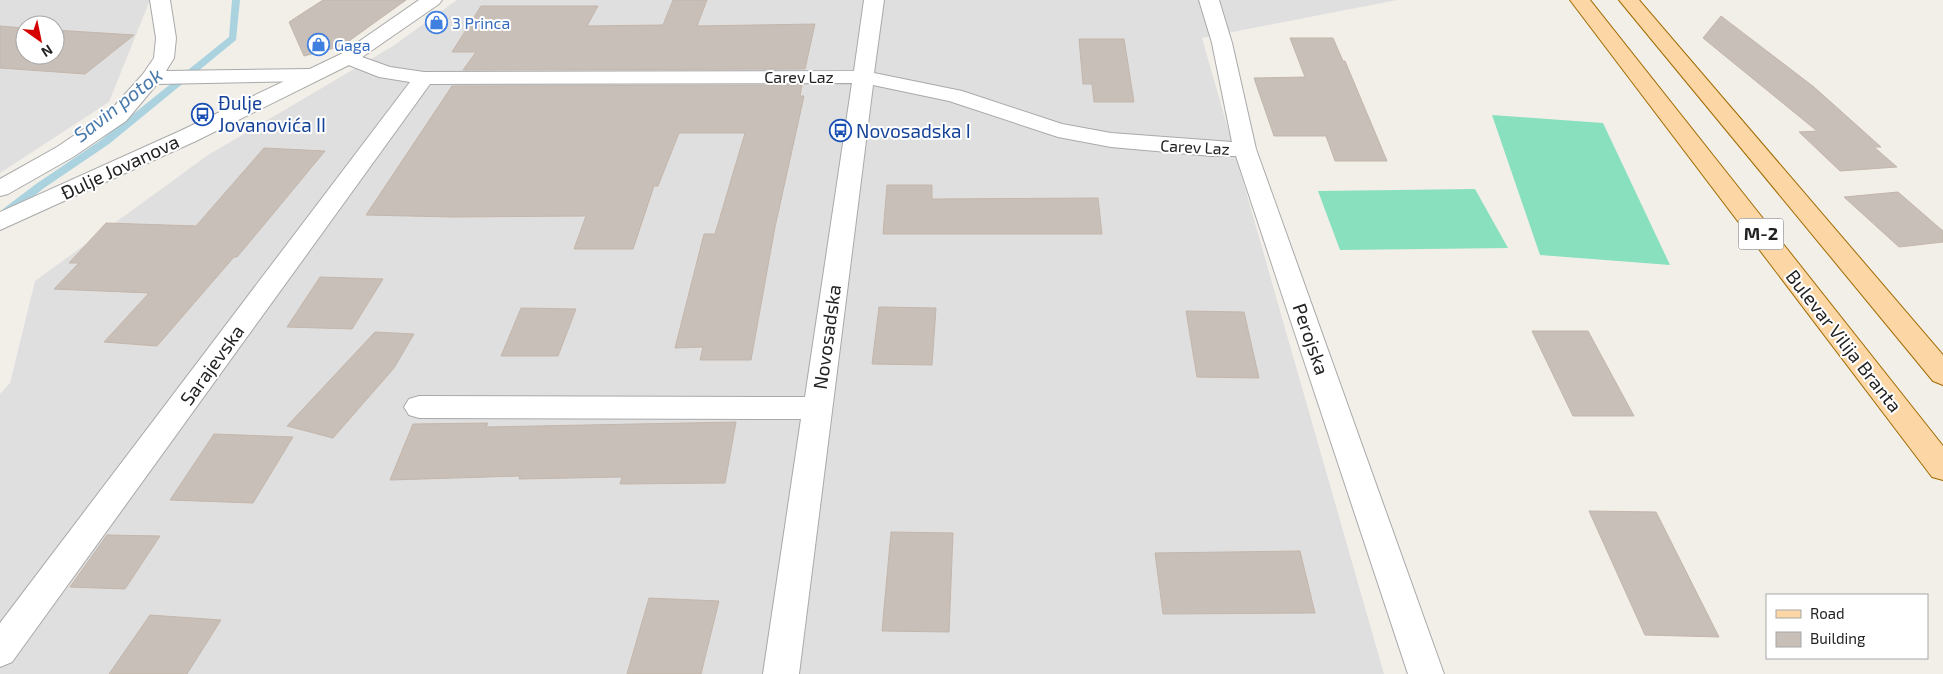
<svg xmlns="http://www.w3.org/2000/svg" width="1943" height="674" viewBox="0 0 1943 674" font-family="'Exo 2',sans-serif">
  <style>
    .residential { fill: #e0dfdf; fill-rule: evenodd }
    .pitch { fill: #88e0be }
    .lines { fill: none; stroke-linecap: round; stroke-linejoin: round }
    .stream { fill: #aad3df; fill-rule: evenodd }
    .building { fill: #c7bfb8; stroke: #c4b6ab }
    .minor-casing { stroke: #a9a9a9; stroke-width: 2 }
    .tertiary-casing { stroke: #a9a9a9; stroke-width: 2 }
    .primary-casing { stroke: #a06b00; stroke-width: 2 }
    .minor { fill: #fff; fill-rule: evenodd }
    .tertiary { fill: #fff; fill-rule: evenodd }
    .primary { fill: #fcd6a4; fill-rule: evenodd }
    .labels { text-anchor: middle; stroke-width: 4; stroke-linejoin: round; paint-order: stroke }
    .far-shop-label { font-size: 16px; fill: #366cbe; stroke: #fff; text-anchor: start }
    .far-street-label { font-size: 16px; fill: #222; stroke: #fff }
    .shield { fill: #fff; stroke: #646464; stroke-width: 1 }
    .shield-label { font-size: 18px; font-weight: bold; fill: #222 }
    .transit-label { font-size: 19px; fill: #164399; stroke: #fff; text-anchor: start }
    .street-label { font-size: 19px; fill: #222; stroke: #fff }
    .water-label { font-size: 20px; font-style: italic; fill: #4a7aab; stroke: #fff }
  </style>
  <rect width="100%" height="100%" fill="#f2efe9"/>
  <g class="residential">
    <path d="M 0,0 L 150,0 L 109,102 L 0,173 ZM 25,25 L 55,25 L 55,55 L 25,55 Z"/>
    <path d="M 457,0 L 1397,0 L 1202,38 L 1384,674 L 0,674 L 0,394 L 10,383 L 35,281 L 208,155 L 393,46 Z"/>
  </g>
  <g class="pitch">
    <path d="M 1492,115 L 1603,123 L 1670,265 L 1540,255 Z"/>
    <path d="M 1475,189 L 1508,248 L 1340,250 L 1318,191 Z"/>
  </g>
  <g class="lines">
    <path class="stream" d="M 232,0 L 240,0 L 236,40 L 109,144 L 44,188 L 12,214 L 4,229 L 0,230 L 0,215 L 3,209 L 36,184 L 101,140 L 229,37 Z"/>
  </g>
  <g class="building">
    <path d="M 323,0 L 406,0 L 342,46 L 304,56 L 289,22 Z"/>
    <path d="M 673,0 L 707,0 L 697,26 L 815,24 L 805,69 L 463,70 L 476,52 L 452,52 L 481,6 L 598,6 L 587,26 L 663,25 Z"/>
    <path d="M 1721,16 L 1814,87 L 1881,147 L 1874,147 L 1897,167 L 1840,171 L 1799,132 L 1817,131 L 1703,38 Z"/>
    <path d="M 0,26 L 25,28 L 25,55 L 55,55 L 55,30 L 134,35 L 85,74 L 0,68 Z"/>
    <path d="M 1290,38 L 1333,38 L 1343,61 L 1345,61 L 1387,161 L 1335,161 L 1326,136 L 1274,136 L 1254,78 L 1305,77 Z"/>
    <path d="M 1079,39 L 1124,39 L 1134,102 L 1094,102 L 1092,84 L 1083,84 Z"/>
    <path d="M 802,85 L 800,96 L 804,96 L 775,227 L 751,360 L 700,360 L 703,347 L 675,348 L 704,234 L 715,234 L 745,133 L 679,133 L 658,186 L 654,186 L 633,249 L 574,249 L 586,216 L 452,217 L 366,215 L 452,86 Z"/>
    <path d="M 264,148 L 325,151 L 258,232 L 237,257 L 234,257 L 157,346 L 104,342 L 149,293 L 54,289 L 79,263 L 69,263 L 106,223 L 196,226 Z"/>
    <path d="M 887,185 L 932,185 L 932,199 L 1098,198 L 1102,234 L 883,234 Z"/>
    <path d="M 1898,192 L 1943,231 L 1943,242 L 1899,247 L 1844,197 Z"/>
    <path d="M 320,277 L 383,279 L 352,329 L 287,327 Z"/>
    <path d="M 879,307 L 936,308 L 932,365 L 872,364 Z"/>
    <path d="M 521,308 L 576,309 L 558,356 L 501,356 Z"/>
    <path d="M 1186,311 L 1244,312 L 1259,378 L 1197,377 Z"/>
    <path d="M 1532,331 L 1588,331 L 1634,416 L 1573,416 Z"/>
    <path d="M 375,332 L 414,334 L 394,368 L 333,438 L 287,426 Z"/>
    <path d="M 736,422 L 725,483 L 620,484 L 622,477 L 519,479 L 520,476 L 390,480 L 413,424 L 488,423 L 486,427 Z"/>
    <path d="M 214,434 L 293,437 L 253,503 L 170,500 Z"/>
    <path d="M 1589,511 L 1656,512 L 1719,637 L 1645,635 Z"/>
    <path d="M 891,532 L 953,533 L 949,632 L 882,631 Z"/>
    <path d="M 107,535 L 160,536 L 125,589 L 70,587 Z"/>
    <path d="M 1300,551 L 1315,613 L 1163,614 L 1155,553 Z"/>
    <path d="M 649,598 L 719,601 L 701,674 L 627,674 Z"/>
    <path d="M 150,615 L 221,620 L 187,674 L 109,674 Z"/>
  </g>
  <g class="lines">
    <defs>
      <g id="minor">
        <path d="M 150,0 L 170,0 L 176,38 L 174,58 L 166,71 L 312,69 L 319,71 L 323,75 L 319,79 L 312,81 L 157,84 L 126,121 L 73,157 L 8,194 L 0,196 L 0,179 L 57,147 L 110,111 L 143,74 L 154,58 L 156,38 Z"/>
        <path d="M 864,0 L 884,0 L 874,73 L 962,91 L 1062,124 L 1111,133 L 1232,142 L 1212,43 L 1199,0 L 1219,0 L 1232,43 L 1256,149 L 1444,674 L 1408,674 L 1236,156 L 1212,156 L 1111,147 L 1058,137 L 949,101 L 873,85 L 799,674 L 763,674 L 801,419 L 419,418 L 409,415 L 404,407 L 409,399 L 419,396 L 805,397 L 852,83 L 430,84 L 12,662 L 0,667 L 0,623 L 410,82 L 379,77 L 341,62 L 338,58 L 341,54 L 348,52 L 390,67 L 424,72 L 854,71 Z"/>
      </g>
      <path id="tertiary" d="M 419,0 L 442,0 L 439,4 L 355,62 L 196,141 L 0,230 L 0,212 L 180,131 L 341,54 Z"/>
      <g id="primary">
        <path d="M 1570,0 L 1590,0 L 1943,446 L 1943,480 L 1932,477 Z"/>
        <path d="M 1619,0 L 1639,0 L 1943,355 L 1943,385 L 1933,381 Z"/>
      </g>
    </defs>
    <use href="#minor" class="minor-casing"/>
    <use href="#tertiary" class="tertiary-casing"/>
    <use href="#primary" class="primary-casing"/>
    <use href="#minor" class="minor"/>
    <use href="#tertiary" class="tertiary"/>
    <use href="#primary" class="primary"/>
  </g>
  <defs>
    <symbol id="shop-ring" viewBox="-11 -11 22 22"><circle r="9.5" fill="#fff" stroke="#3f7fe0" stroke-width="1.5"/><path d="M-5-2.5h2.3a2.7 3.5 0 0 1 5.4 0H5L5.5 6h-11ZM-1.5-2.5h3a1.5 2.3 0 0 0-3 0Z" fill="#3f7fe0"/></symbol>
    <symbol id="bus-ring" viewBox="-11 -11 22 22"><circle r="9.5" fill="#fff" stroke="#1a4fb4" stroke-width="1.5"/><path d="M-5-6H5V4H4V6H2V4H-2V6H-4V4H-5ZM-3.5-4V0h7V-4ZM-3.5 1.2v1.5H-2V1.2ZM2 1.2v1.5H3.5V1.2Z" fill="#1a4fb4"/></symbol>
  </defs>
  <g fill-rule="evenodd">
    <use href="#shop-ring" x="424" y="10" width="25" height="25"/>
    <use href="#shop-ring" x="306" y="32" width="25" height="25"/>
    <use href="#bus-ring" x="190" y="102" width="25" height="25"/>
    <use href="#bus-ring" x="828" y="118" width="25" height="25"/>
  </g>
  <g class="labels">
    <g class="far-shop-label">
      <text x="452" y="29">3 Princa</text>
      <text x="334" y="51">Gaga</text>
    </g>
    <g class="far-street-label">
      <text x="799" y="83">Carev Laz</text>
      <text transform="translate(1195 147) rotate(3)" y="6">Carev Laz</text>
    </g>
    <rect class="shield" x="1738.5" y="218.5" width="45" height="31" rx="4"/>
    <g class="shield-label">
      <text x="1761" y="240">M-2</text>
    </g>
    <g class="transit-label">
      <text x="218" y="110">Đulje<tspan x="218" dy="22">Jovanovića II</tspan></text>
      <text x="856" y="138">Novosadska I</text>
    </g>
    <g class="street-label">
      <text transform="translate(120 167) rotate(-25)" y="7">Đulje Jovanova</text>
      <text transform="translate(827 337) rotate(-82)" y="7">Novosadska</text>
      <text transform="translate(1311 339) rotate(71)" y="7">Perojska</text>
      <text transform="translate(1844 341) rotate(52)" y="7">Bulevar Vilija Branta</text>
      <text transform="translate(212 365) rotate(-54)" y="7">Sarajevska</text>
    </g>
    <g class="water-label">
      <text transform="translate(118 105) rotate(-38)" y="7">Savin potok</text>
    </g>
  </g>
  <rect x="1766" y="594" width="162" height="65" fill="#ffffff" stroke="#a7a7a7"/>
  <rect x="1776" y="610" width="25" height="8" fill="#fcd6a4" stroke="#a7a7a7"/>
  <text x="1810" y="619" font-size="15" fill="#222222">Road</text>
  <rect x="1776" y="632" width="25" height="15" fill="#c7bfb8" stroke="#a7a7a7"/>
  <text x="1810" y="644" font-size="15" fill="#222222">Building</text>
  <g transform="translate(40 40) rotate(147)"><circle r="24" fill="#ffffff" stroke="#a7a7a7"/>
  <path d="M0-4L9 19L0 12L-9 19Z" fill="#d40000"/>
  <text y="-8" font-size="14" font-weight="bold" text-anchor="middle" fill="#222222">N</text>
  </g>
</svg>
